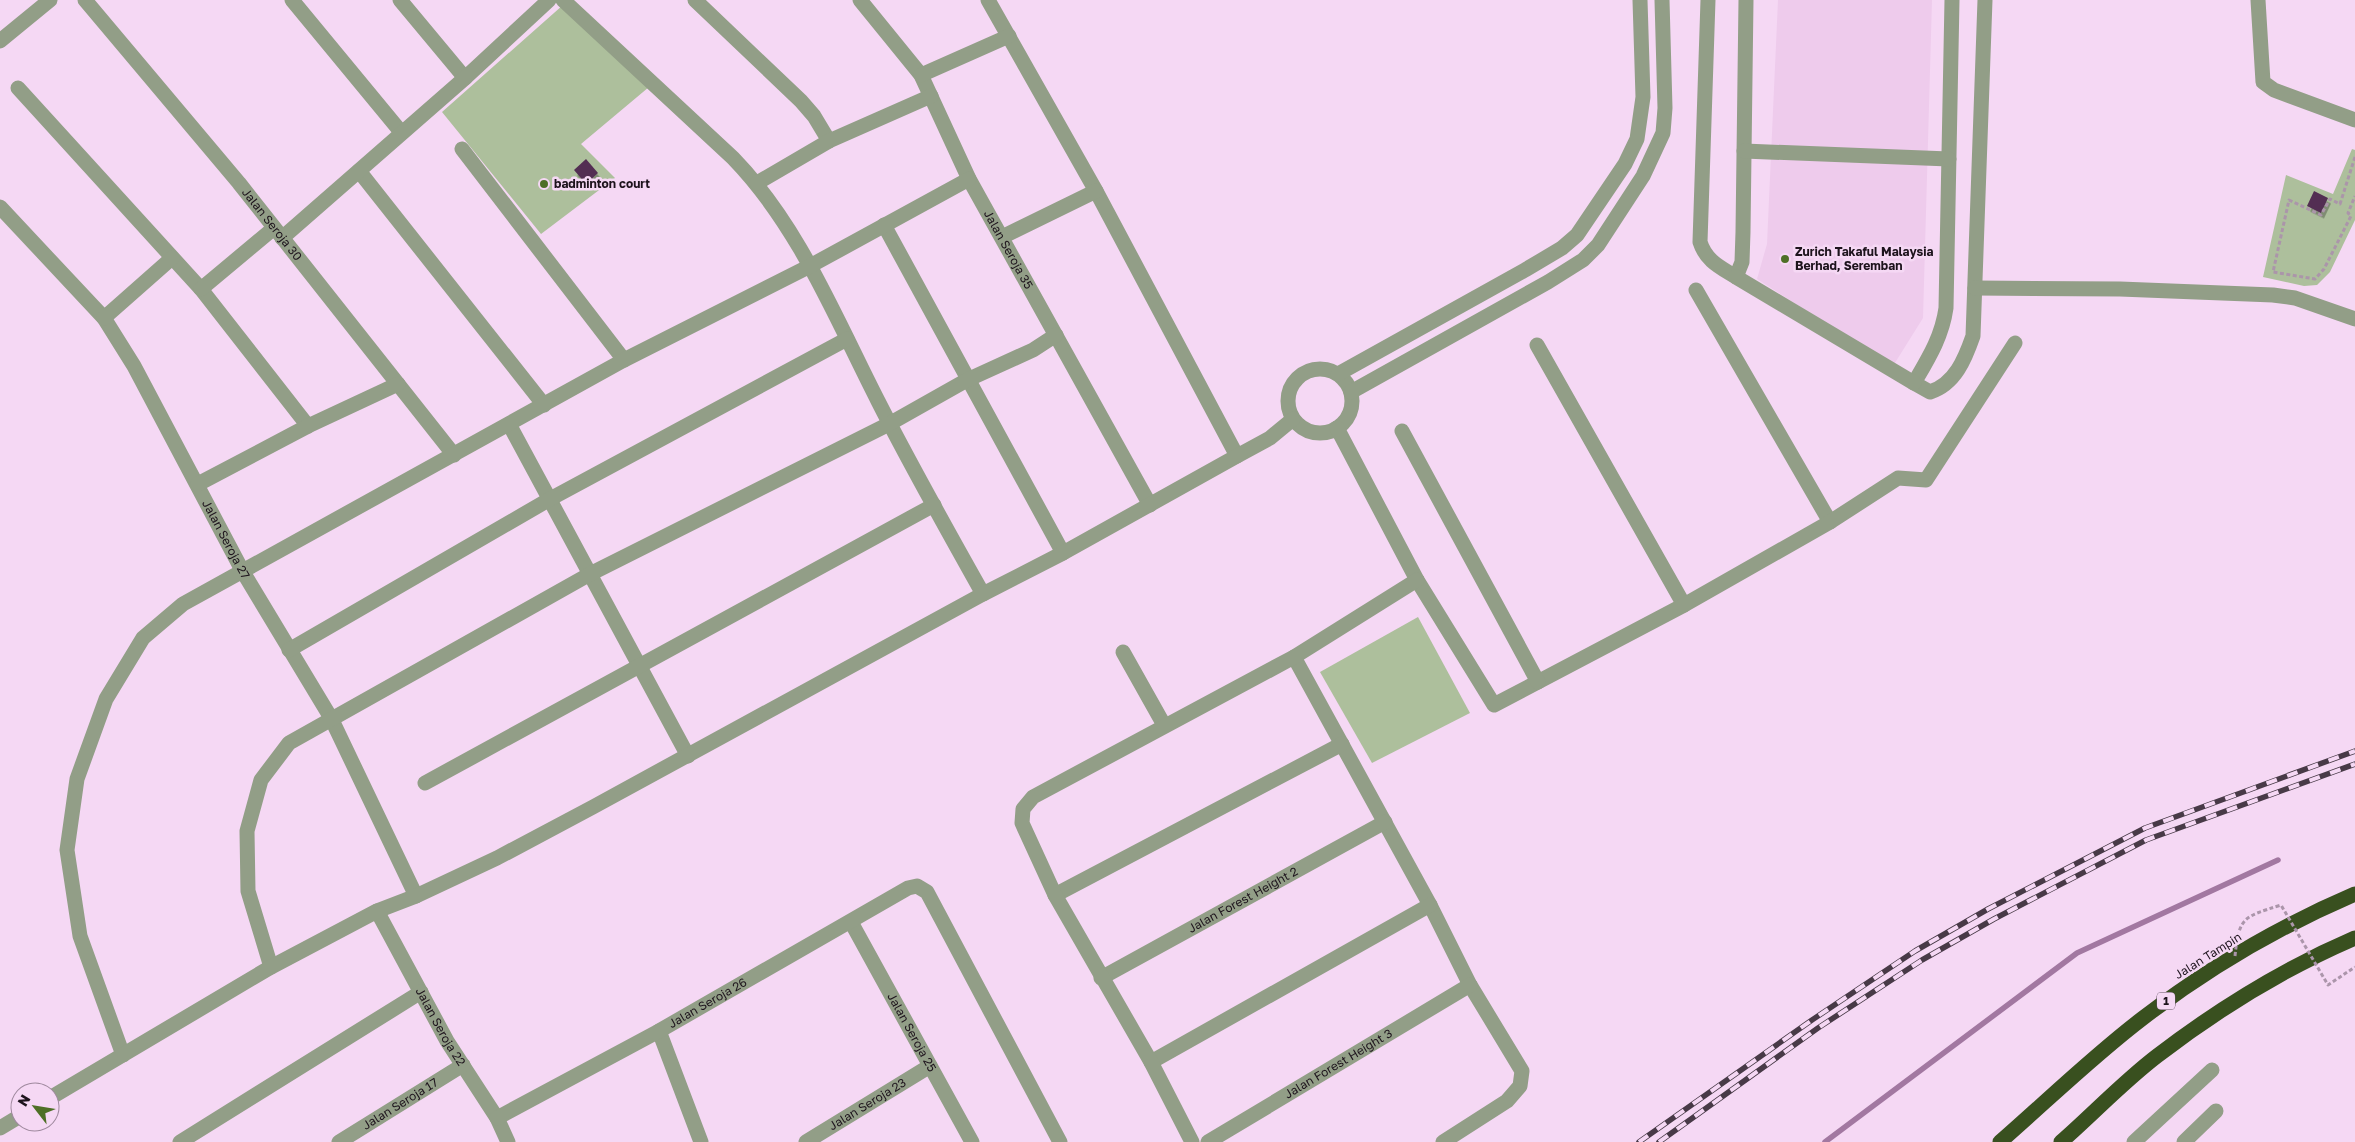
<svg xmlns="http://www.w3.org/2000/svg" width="2355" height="1142" viewBox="0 0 2355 1142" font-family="'Golos Text',sans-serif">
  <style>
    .built { fill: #eecbec }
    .green { fill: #adbf9c }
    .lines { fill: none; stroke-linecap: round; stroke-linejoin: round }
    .stream { stroke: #a278a1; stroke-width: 5.5 }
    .building { fill: #532e53; filter: url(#shadow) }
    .path { stroke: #ab95aa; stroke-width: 3; stroke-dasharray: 4 2.5; stroke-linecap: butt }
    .minor { stroke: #929e87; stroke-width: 15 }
    .highway { stroke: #39501f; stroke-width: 15 }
    .rail-casing { stroke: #483a47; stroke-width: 5.5 }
    .rail { stroke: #f5d8f4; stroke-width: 4; stroke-dasharray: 11; stroke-linecap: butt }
    .path-bridge { stroke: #ab95aa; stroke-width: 3; stroke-dasharray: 4 2.5; stroke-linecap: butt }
    .poi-dot { fill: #4e6f26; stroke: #f5d8f4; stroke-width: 2 }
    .labels { text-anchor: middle; stroke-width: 5; stroke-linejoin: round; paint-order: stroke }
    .shield { fill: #f5d8f4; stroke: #5e4e5d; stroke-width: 1 }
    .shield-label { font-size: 11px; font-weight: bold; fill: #1d131c }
    .poi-label { font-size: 12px; font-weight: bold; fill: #1d131c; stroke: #f5d8f4; text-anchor: start }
    .street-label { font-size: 12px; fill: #1d131c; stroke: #f5d8f4 }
  </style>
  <defs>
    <filter id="shadow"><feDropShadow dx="3" dy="5.5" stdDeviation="0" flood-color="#0004"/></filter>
  </defs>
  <rect width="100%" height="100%" fill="#f5d8f4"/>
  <path class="built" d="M 1778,0 L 1932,0 L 1923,318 L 1893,366 L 1757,279 L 1767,244 Z"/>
  <g class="green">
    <path d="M 563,5 L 649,87 L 581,144 L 615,178 L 541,234 L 442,112 Z"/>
    <path d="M 2352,149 L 2355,150 L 2355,220 L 2330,272 L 2317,285 L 2304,286 L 2263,277 L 2286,175 L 2333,194 Z"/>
    <path d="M 1418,617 L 1470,713 L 1372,763 L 1320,672 Z"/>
  </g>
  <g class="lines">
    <path class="stream" d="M 1825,1142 L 2077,953 L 2278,860"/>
  </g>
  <g class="building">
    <path d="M 586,159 L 598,173 L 586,184 L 574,170 Z"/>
    <path d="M 2314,191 L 2328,198 L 2321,213 L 2307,206 Z"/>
  </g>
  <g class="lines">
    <path class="path" d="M 2355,157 L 2340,204 L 2330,199 L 2321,215 L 2289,200 L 2273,272 L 2315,279 L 2324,269 L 2351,216 L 2348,213 L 2355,196"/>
    <g class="minor">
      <path id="s1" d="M 85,0 L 239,183 L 454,455"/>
      <path d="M 292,0 L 401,132"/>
      <path d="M 400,0 L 465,78"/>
      <path d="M 563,0 L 733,158 C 799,226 835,317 878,401 C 911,466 947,530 983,594"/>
      <path d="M 695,0 L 801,101 L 814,116 L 829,141"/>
      <path id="s2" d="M 860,0 L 921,75 L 969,179 L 1150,505"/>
      <path d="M 988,0 L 1096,191 L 1237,456"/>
      <path d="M 1708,0 L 1700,242 C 1706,261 1720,267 1736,277 L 1742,262 L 1743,232 L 1746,0"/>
      <path d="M 1952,0 L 1946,308 C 1942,337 1928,359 1914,383 L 1930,392 C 1955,384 1965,359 1973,336 L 1985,0"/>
      <path d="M 2258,0 L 2263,82 L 2274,90 L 2355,120"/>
      <path d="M 0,41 L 50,0"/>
      <path d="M 921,75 L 1009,36"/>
      <path d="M 18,88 L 201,289 L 308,426"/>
      <path d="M 462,149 L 624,360"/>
      <path d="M 1744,151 L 1949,159"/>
      <path d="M 359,171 L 544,405"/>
      <path d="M 757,183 L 829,141 L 931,96"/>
      <path id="s3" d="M 0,207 L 104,318 L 134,366 L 243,572 L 331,718 L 416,896"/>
      <path d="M 884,225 L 1063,553"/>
      <path d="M 1002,237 L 1096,191"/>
      <path d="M 282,238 L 465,78 L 549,0"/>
      <path d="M 1736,277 L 1914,383"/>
      <path d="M 1975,288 L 2120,289 L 2273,295 L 2295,298 L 2355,319"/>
      <path d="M 201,289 L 274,228"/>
      <path d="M 1696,290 L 1830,522"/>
      <path d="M 104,318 L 172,258"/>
      <path d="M 1537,345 L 1684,605"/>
      <circle cx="1320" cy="401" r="32"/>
      <path d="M 1338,374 L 1525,270 L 1562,248 L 1577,235 L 1625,164 L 1637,139 L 1643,97 L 1640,0"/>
      <path d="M 1351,392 L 1548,282 L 1583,260 L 1598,245 L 1643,176 L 1663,133 L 1665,108 L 1662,0"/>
      <path d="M 509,424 L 688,756"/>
      <path d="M 1337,428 L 1417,580 L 1494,705 L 1684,605 L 1830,522 L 1898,478 L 1926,480 L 2015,343"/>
      <path d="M 1402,431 L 1538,682"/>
      <path d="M 198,484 L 308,426 L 398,384"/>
      <path d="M 289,650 L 550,499 L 847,339"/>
      <path d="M 1123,652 L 1164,725"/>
      <path d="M 1294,657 L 1430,905 L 1470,985 L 1522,1071 L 1520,1086 L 1507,1101 L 1443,1142"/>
      <path d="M 425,783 L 934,505"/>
      <path d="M 1055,895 L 1342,744"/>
      <path id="s4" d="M 377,911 L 447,1041 L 497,1118 L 508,1142"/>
      <path id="s5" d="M 851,922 L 972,1142"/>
      <path d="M 271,967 L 248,891 L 247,831 L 261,780 L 289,743 L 590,574 L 889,424 L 967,380 L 1033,350 L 1056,335"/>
      <path id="s6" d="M 1101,978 L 1385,822"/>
      <path d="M 659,1031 L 701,1142"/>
      <path d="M 123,1055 L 80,936 L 67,850 L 77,779 L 106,699 L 143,638 L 183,604 L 624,360 L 810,266 L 969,179"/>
      <path d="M 1151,1062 L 1430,905"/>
      <path d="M 50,1098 L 271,967 L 377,911 L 416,896 L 497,858 L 593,807 L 983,594 L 1063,553 L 1237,456 L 1270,438 L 1293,419"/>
      <path id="s7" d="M 497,1118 L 659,1031 L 908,888 L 917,886 L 927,892 L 1060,1142"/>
      <path d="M 0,1128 L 20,1116"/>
      <path d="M 180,1142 L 421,992"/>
      <path id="s8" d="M 339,1142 L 463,1065"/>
      <path id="s9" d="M 806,1142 L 930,1066"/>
      <path d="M 1192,1142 L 1151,1062 L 1055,895 L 1022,823 L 1023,809 L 1033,797 L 1294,657 L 1417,580"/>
      <path id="s10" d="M 1208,1142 L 1470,985"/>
      <path d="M 2134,1142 L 2212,1070"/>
      <path d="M 2184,1142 L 2216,1111"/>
    </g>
    <g class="highway">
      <path d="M 2000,1142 C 2047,1101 2093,1056 2143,1018 C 2207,969 2280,926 2355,894"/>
      <path d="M 2061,1142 C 2093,1114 2123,1082 2157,1056 C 2217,1010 2285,968 2355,938"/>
    </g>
    <defs>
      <g id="rail">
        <path d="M 1639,1142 L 1812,1020 L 1915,951 L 1988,909 L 2145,828 L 2355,751"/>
        <path d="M 1659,1142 L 1818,1028 L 1922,960 L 1994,919 L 2146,840 L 2355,764"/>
      </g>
    </defs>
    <use href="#rail" class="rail-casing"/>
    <use href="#rail" class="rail"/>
    <path class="path-bridge" d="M 2235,956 C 2239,916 2244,917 2281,905 L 2328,985 L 2355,967"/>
  </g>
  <g class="poi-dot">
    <circle cx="544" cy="184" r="5"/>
    <circle cx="1785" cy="259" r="5"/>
  </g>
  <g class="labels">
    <rect class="shield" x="2157" y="992.5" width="18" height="17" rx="4"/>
    <g class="shield-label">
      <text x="2166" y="1005">1</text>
    </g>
    <g class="poi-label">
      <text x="554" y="188">badminton court</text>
      <text x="1795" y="256">Zurich Takaful Malaysia<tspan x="1795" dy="14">Berhad, Seremban</tspan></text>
    </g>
    <g class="street-label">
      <text dy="4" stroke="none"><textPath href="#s1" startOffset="292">Jalan Seroja 30</textPath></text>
      <text dy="4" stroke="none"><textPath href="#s2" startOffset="292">Jalan Seroja 35</textPath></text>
      <text dy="4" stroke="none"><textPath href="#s3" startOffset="405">Jalan Seroja 27</textPath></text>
      <text dy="4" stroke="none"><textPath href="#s6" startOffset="162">Jalan Forest Height 2</textPath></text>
      <text transform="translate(2208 956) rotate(-32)" y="4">Jalan Tampin</text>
      <text dy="4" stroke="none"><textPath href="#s7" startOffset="240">Jalan Seroja 26</textPath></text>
      <text dy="4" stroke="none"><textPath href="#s4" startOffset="132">Jalan Seroja 22</textPath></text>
      <text dy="4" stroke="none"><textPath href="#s5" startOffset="126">Jalan Seroja 25</textPath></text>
      <text dy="4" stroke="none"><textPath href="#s10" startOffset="152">Jalan Forest Height 3</textPath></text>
      <text dy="4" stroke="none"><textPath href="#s8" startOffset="72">Jalan Seroja 17</textPath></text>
      <text dy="4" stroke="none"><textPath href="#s9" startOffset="72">Jalan Seroja 23</textPath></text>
    </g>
  </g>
  <g transform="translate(35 1107) rotate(301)"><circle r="24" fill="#f5d8f4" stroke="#9f899e"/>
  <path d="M0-4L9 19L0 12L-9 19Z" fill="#4e6f26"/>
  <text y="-8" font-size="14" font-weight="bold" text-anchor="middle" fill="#1d131c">N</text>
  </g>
</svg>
